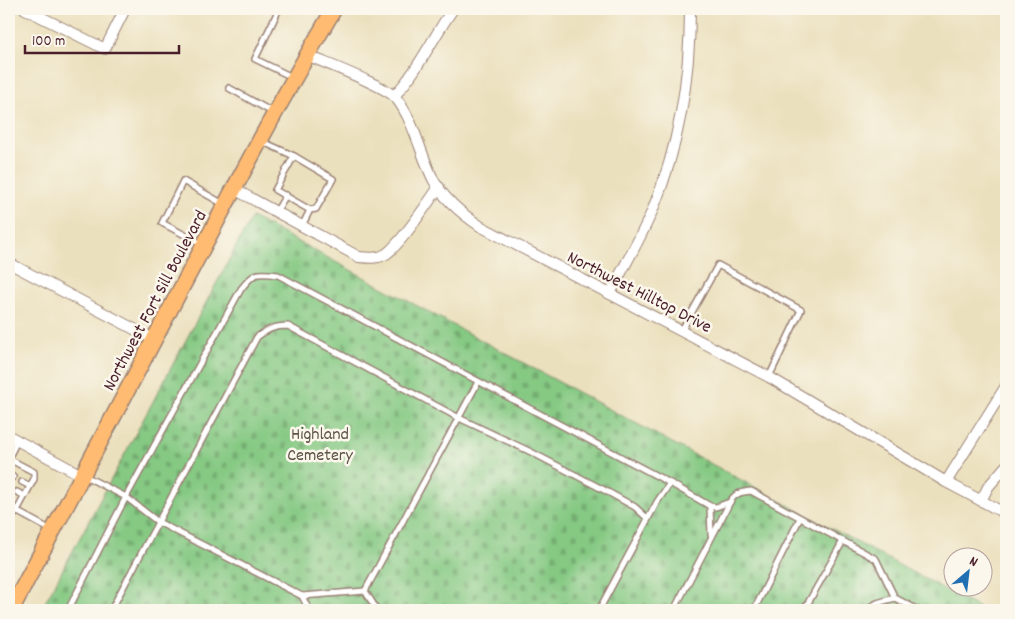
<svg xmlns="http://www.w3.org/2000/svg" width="1015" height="619" viewBox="0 0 1015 619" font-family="Dekko,sans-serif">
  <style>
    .cemetery { fill: url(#cemetery-stones); stroke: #687457 }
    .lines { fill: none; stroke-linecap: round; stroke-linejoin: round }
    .lane-casing { stroke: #9a8074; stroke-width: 8 }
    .street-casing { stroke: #9a8074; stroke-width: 12 }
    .primary-casing { stroke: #9a8074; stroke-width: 18 }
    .lane { stroke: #fff; stroke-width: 5 }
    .street { stroke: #fff; stroke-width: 10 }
    .primary { stroke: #ffbb71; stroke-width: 15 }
    .labels { text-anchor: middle; stroke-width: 5; stroke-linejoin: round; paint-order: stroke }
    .street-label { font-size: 18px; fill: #4a1f2b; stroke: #fbf7ec }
    .park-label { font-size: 18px; fill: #5c5245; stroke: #fbf7ec }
  </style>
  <defs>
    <pattern id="cemetery-stones" width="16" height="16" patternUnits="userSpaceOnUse" patternTransform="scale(1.25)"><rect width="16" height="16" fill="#85c983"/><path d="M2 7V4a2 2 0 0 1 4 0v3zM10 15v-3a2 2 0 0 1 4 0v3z" fill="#74ac71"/></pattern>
  </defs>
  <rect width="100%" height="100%" fill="#fbf7ec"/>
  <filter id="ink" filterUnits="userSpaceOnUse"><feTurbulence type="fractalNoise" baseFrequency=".02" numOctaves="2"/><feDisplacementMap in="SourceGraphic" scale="10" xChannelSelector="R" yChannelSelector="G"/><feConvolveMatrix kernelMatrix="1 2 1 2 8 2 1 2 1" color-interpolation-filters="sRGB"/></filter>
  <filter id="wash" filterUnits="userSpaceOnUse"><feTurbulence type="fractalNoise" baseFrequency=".0096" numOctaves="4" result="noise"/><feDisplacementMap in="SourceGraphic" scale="20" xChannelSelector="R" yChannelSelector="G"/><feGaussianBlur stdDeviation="1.12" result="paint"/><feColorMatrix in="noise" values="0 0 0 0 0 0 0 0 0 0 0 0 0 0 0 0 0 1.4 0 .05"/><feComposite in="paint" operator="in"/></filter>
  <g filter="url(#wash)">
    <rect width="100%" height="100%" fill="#ebe0bd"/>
    <path class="cemetery" d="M 252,217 L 983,610 L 41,610 Z"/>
  </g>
  <g filter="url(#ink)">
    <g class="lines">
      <defs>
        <g id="lane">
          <path d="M 279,9 L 255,59 L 292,77"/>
          <path d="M 229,88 L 274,113"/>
          <path d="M 261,141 L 294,156 L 275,190 L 310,210"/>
          <path d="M 294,156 L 333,179 L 316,209 L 310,210 L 302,226"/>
          <path d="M 276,212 L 286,195"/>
          <path d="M 202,244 L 162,223 L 183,181 L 225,205"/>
          <path d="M 682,330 L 718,265 L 801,310 L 769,377"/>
          <path d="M 9,457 L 17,441"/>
          <path d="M 9,459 L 34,472 L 34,479 L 15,514 L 9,517"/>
          <path d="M 9,475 L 13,477"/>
          <path d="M 85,476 L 126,497 L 158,522 L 302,596 L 365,591 L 377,610"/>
          <path d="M 22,482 L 30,486"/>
          <path d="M 17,492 L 25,496"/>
          <path d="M 710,506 L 711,535"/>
          <path d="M 16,511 L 51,530"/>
          <path d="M 365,591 L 478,382"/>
          <path d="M 302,596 L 309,610"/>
          <path d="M 68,610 L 126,497 L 241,289 C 254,272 257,272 278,275 L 670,483"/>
          <path d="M 111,610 L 257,337 C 268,329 275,326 288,326 L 459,418 L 531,452 L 606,491 L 635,507 L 648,519"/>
          <path d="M 599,610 L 657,502 L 670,483 L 710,506 L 716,507 L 730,502"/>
          <path d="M 674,610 L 730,502 C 735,493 741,492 751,491 L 876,559 L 895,598"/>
          <path d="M 754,610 L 800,518"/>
          <path d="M 804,610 L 843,541"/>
          <path d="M 867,610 C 874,602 885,601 895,598 L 918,610"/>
        </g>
        <g id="street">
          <path d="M 25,9 L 105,49 L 125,9"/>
          <path d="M 307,55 C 324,63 386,86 396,98 C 415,122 420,154 434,181 C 445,200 462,214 480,226 L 769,377 L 946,482 L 1006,514"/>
          <path d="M 394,96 C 418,71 433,37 453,9"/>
          <path d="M 234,189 L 359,257 C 368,258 378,259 386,254 C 401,244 427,204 439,187"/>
          <path d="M 9,263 L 155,340"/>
          <path d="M 610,294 C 624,266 641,238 653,209 C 679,146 690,77 690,9"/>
          <path d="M 9,436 L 83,476"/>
          <path d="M 946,482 L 1006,386"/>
          <path d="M 981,501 L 988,487 L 1006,466"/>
        </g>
        <path id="primary" d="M 11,610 C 66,507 121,404 175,300 C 227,202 278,104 334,9"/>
      </defs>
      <use href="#lane" class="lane-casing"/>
      <use href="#street" class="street-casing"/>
      <use href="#primary" class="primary-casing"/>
      <use href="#lane" class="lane"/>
      <use href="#street" class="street"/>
      <use href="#primary" class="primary"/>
    </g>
  </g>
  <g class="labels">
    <g class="street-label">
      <text transform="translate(640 291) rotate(27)" y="6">Northwest Hilltop Drive</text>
      <text transform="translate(154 300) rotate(-62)" y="6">Northwest Fort Sill Boulevard</text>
    </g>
    <g class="park-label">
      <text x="320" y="439">Highland<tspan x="320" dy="21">Cemetery</tspan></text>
    </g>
  </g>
  <rect width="1015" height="619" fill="none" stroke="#fbf7ec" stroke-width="30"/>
  <g transform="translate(968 572) rotate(28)"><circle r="24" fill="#fbf7ec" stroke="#b4a19f"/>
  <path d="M0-4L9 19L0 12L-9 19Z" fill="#1f6fb2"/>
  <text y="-8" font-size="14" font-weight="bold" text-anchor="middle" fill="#4a1f2b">N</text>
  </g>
  <path d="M25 45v8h154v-8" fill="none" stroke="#4a1f2b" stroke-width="2.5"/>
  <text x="32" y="45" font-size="15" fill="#4a1f2b" stroke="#fbf7ec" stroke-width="4" paint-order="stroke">100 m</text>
</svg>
